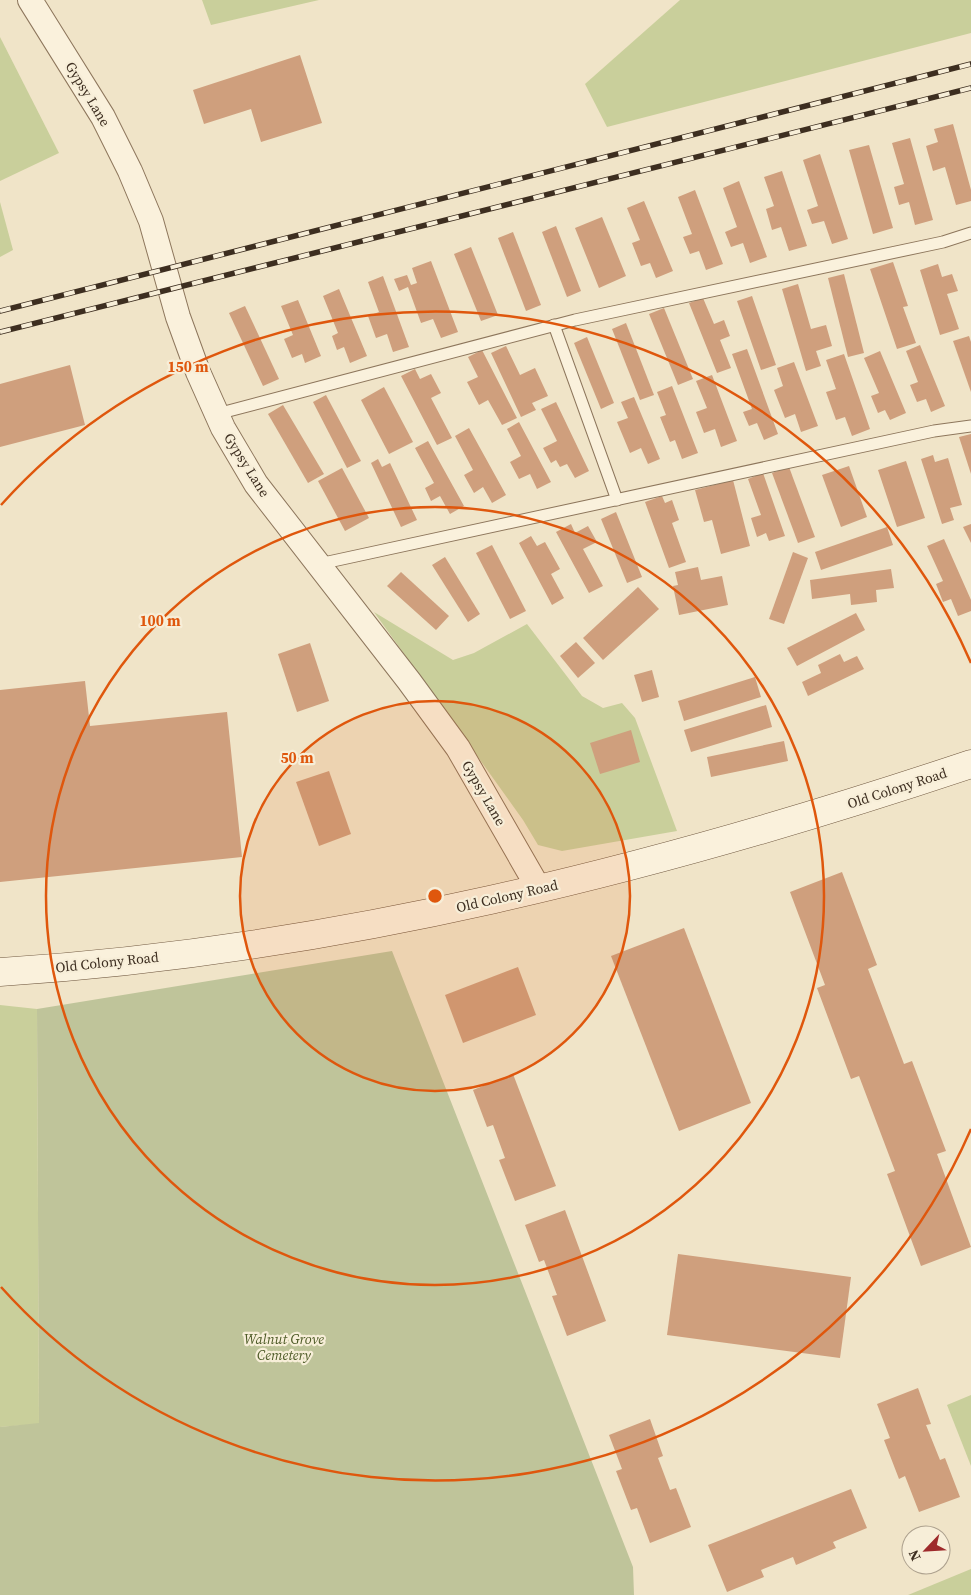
<svg xmlns="http://www.w3.org/2000/svg" width="971" height="1595" viewBox="0 0 971 1595" font-family="'Source Serif 4',serif">
  <style>
    .green { fill: #c9cf9b }
    .cemetery { fill: #bfc49a }
    .building { fill: #cf9f7d }
    .lines { fill: none; stroke-linecap: round; stroke-linejoin: round }
    .lane-casing { stroke: #8d765c; stroke-width: 13 }
    .street-casing { stroke: #8d765c; stroke-width: 26 }
    .secondary-casing { stroke: #6f573f; stroke-width: 29 }
    .lane { stroke: #faf1dc; stroke-width: 11 }
    .street { stroke: #faf1dc; stroke-width: 24 }
    .secondary { stroke: #faf1dc; stroke-width: 28 }
    .rail-casing { stroke: #3d2e20; stroke-width: 5.5 }
    .rail { stroke: #f7eed8; stroke-width: 4; stroke-dasharray: 11; stroke-linecap: butt }
    .ring { fill: none; stroke: #df570d; stroke-width: 2.5 }
    .labels { text-anchor: middle; stroke-width: 4.5; stroke-linejoin: round; paint-order: stroke }
    .street-label { font-size: 14px; fill: #3d2e20; stroke: #f7eed8 }
    .park-label { font-size: 14px; font-style: italic; fill: #4d5a26; stroke: #f7eed8 }
    .centre { fill: #df570d; stroke: #f7eed8; stroke-width: 2.5 }
    .ring-label { font-size: 15px; text-anchor: middle; font-weight: bold; fill: #df570d; stroke: #f7eed8; stroke-width: 4.5; stroke-linejoin: round; paint-order: stroke }
  </style>
  <rect width="100%" height="100%" fill="#f0e4c8"/>
  <g class="green">
    <path d="M 202,0 L 319,0 L 211,25 Z"/>
    <path d="M 680,0 L 971,0 L 971,33 L 607,127 L 585,84 Z"/>
    <path d="M 0,37 L 59,153 L 0,181 Z"/>
    <path d="M 0,202 L 13,250 L 0,257 Z"/>
    <path d="M 374,612 L 453,660 L 474,653 L 527,624 L 582,696 L 603,708 L 622,703 L 635,718 L 677,831 L 562,851 L 538,845 L 523,820 Z"/>
    <path d="M 0,1005 L 37,1009 L 39,1424 L 0,1427 Z"/>
    <path d="M 971,1395 L 971,1466 L 947,1405 Z"/>
    <path d="M 971,1569 L 971,1595 L 908,1595 Z"/>
  </g>
  <path class="cemetery" d="M 392,951 L 633,1567 L 634,1595 L 0,1595 L 0,1427 L 39,1423 L 37,1009 Z"/>
  <g class="building">
    <path d="M 300,55 L 322,123 L 261,142 L 251,109 L 204,124 L 193,90 Z"/>
    <path d="M 953,124 L 971,190 L 971,201 L 956,205 L 945,167 L 933,171 L 926,146 L 938,142 L 934,129 Z"/>
    <path d="M 910,138 L 933,220 L 915,225 L 909,202 L 899,205 L 894,187 L 904,184 L 892,143 Z"/>
    <path d="M 869,145 L 893,228 L 873,234 L 849,150 Z"/>
    <path d="M 820,154 L 848,239 L 832,244 L 824,221 L 812,224 L 807,210 L 818,206 L 803,160 Z"/>
    <path d="M 782,171 L 807,246 L 789,251 L 781,227 L 772,230 L 766,209 L 774,206 L 764,177 Z"/>
    <path d="M 739,181 L 767,257 L 750,263 L 743,243 L 731,247 L 725,232 L 737,227 L 723,188 Z"/>
    <path d="M 695,190 L 723,264 L 706,270 L 699,251 L 690,254 L 683,237 L 692,234 L 678,197 Z"/>
    <path d="M 644,201 L 673,271 L 656,278 L 650,263 L 641,266 L 632,243 L 640,240 L 627,208 Z"/>
    <path d="M 602,217 L 626,276 L 599,288 L 575,228 Z"/>
    <path d="M 556,226 L 581,291 L 567,297 L 542,232 Z"/>
    <path d="M 513,232 L 541,305 L 526,311 L 498,238 Z"/>
    <path d="M 471,247 L 498,315 L 481,321 L 454,254 Z"/>
    <path d="M 431,261 L 458,332 L 441,338 L 433,319 L 421,323 L 408,287 L 399,291 L 394,279 L 407,275 L 411,285 L 417,283 L 412,268 Z"/>
    <path d="M 893,262 L 908,306 L 903,307 L 916,343 L 897,349 L 870,269 Z"/>
    <path d="M 938,264 L 942,277 L 952,274 L 958,291 L 947,294 L 959,329 L 940,335 L 920,270 Z"/>
    <path d="M 844,274 L 864,353 L 848,357 L 828,278 Z"/>
    <path d="M 383,276 L 409,347 L 393,352 L 387,334 L 376,338 L 368,316 L 379,312 L 368,282 Z"/>
    <path d="M 798,284 L 811,329 L 826,325 L 832,346 L 816,351 L 821,366 L 806,371 L 782,289 Z"/>
    <path d="M 339,289 L 367,356 L 350,363 L 344,347 L 337,350 L 332,336 L 338,333 L 323,296 Z"/>
    <path d="M 752,296 L 776,365 L 761,370 L 737,301 Z"/>
    <path d="M 703,298 L 714,324 L 724,320 L 730,336 L 720,340 L 731,368 L 717,373 L 689,303 Z"/>
    <path d="M 298,300 L 321,356 L 305,363 L 302,354 L 292,358 L 284,339 L 293,335 L 281,306 Z"/>
    <path d="M 245,306 L 279,379 L 263,386 L 229,313 Z"/>
    <path d="M 664,308 L 693,379 L 678,385 L 649,314 Z"/>
    <path d="M 626,323 L 654,395 L 640,400 L 612,329 Z"/>
    <path d="M 969,336 L 971,342 L 971,392 L 953,341 Z"/>
    <path d="M 587,337 L 614,403 L 601,409 L 574,343 Z"/>
    <path d="M 920,345 L 945,406 L 931,412 L 926,399 L 917,402 L 910,385 L 918,382 L 906,351 Z"/>
    <path d="M 506,346 L 520,375 L 535,368 L 548,396 L 532,403 L 536,410 L 521,417 L 491,353 Z"/>
    <path d="M 747,349 L 778,434 L 764,440 L 757,423 L 749,426 L 743,412 L 752,409 L 732,354 Z"/>
    <path d="M 482,350 L 517,418 L 502,425 L 488,400 L 479,405 L 467,382 L 478,377 L 468,357 Z"/>
    <path d="M 880,351 L 906,413 L 890,420 L 885,410 L 878,413 L 871,396 L 879,393 L 864,358 Z"/>
    <path d="M 844,354 L 870,429 L 852,436 L 845,417 L 836,420 L 826,392 L 836,389 L 826,360 Z"/>
    <path d="M 794,362 L 818,426 L 801,432 L 795,414 L 785,418 L 774,390 L 783,386 L 777,368 Z"/>
    <path d="M 70,365 L 85,425 L 0,447 L 0,384 Z"/>
    <path d="M 415,369 L 420,379 L 431,374 L 441,393 L 431,398 L 452,438 L 437,445 L 401,376 Z"/>
    <path d="M 712,375 L 737,441 L 721,447 L 715,429 L 704,433 L 696,412 L 707,408 L 696,381 Z"/>
    <path d="M 672,386 L 698,453 L 682,459 L 675,440 L 670,442 L 660,417 L 666,415 L 657,392 Z"/>
    <path d="M 384,387 L 413,442 L 389,454 L 361,400 Z"/>
    <path d="M 326,395 L 361,461 L 347,468 L 313,402 Z"/>
    <path d="M 634,397 L 660,459 L 648,464 L 641,448 L 630,453 L 617,422 L 628,418 L 621,402 Z"/>
    <path d="M 556,402 L 589,471 L 575,478 L 567,464 L 560,467 L 556,460 L 551,463 L 543,448 L 557,441 L 541,409 Z"/>
    <path d="M 283,405 L 324,474 L 308,483 L 268,414 Z"/>
    <path d="M 519,422 L 551,482 L 537,489 L 530,474 L 519,479 L 510,462 L 521,456 L 507,429 Z"/>
    <path d="M 469,428 L 506,495 L 492,503 L 483,487 L 474,493 L 464,475 L 473,470 L 455,436 Z"/>
    <path d="M 971,434 L 971,474 L 959,437 Z"/>
    <path d="M 428,441 L 464,506 L 450,514 L 440,496 L 431,501 L 425,488 L 434,483 L 415,448 Z"/>
    <path d="M 933,455 L 935,462 L 948,458 L 962,505 L 950,508 L 954,520 L 942,524 L 921,459 Z"/>
    <path d="M 378,459 L 382,467 L 390,463 L 417,520 L 401,527 L 371,463 Z"/>
    <path d="M 906,461 L 925,518 L 897,527 L 878,470 Z"/>
    <path d="M 849,466 L 867,517 L 841,527 L 822,475 Z"/>
    <path d="M 789,467 L 815,537 L 798,543 L 772,473 Z"/>
    <path d="M 342,468 L 369,518 L 345,531 L 318,481 Z"/>
    <path d="M 763,473 L 785,536 L 769,541 L 766,533 L 757,537 L 751,518 L 761,515 L 748,479 Z"/>
    <path d="M 733,480 L 750,546 L 721,554 L 712,520 L 704,522 L 695,490 Z"/>
    <path d="M 662,496 L 665,503 L 672,500 L 679,520 L 672,523 L 686,562 L 669,568 L 645,502 Z"/>
    <path d="M 616,512 L 642,577 L 627,583 L 601,519 Z"/>
    <path d="M 571,524 L 575,533 L 588,526 L 597,542 L 583,549 L 603,586 L 589,593 L 556,532 Z"/>
    <path d="M 971,524 L 971,543 L 963,527 Z"/>
    <path d="M 887,527 L 893,545 L 821,570 L 815,552 Z"/>
    <path d="M 531,536 L 537,546 L 545,542 L 560,569 L 551,574 L 564,598 L 552,605 L 519,543 Z"/>
    <path d="M 944,539 L 971,600 L 971,611 L 958,616 L 951,599 L 943,602 L 936,584 L 943,581 L 927,546 Z"/>
    <path d="M 492,545 L 526,611 L 510,619 L 476,553 Z"/>
    <path d="M 793,552 L 808,558 L 784,624 L 769,619 Z"/>
    <path d="M 445,557 L 480,614 L 468,622 L 432,565 Z"/>
    <path d="M 698,567 L 701,580 L 722,576 L 728,605 L 679,615 L 673,586 L 678,585 L 675,572 Z"/>
    <path d="M 891,569 L 894,588 L 876,590 L 877,602 L 851,605 L 850,594 L 812,599 L 810,580 Z"/>
    <path d="M 401,572 L 449,616 L 436,630 L 387,586 Z"/>
    <path d="M 638,587 L 659,609 L 603,660 L 583,638 Z"/>
    <path d="M 856,613 L 865,630 L 797,666 L 787,648 Z"/>
    <path d="M 576,642 L 595,663 L 578,678 L 560,656 Z"/>
    <path d="M 310,643 L 329,701 L 297,712 L 278,654 Z"/>
    <path d="M 840,654 L 844,662 L 857,656 L 864,669 L 808,696 L 802,682 L 821,673 L 818,665 Z"/>
    <path d="M 652,670 L 659,697 L 642,702 L 634,675 Z"/>
    <path d="M 755,677 L 761,697 L 684,721 L 678,701 Z"/>
    <path d="M 85,681 L 90,726 L 227,712 L 242,857 L 0,882 L 0,690 Z"/>
    <path d="M 766,705 L 772,727 L 691,752 L 684,730 Z"/>
    <path d="M 631,730 L 640,762 L 600,774 L 590,743 Z"/>
    <path d="M 784,741 L 788,761 L 711,777 L 707,757 Z"/>
    <path d="M 329,771 L 351,834 L 319,846 L 296,782 Z"/>
    <path d="M 842,872 L 877,965 L 868,969 L 904,1064 L 912,1061 L 946,1151 L 937,1154 L 971,1247 L 921,1266 L 887,1174 L 895,1171 L 859,1076 L 851,1079 L 817,988 L 825,985 L 790,892 Z"/>
    <path d="M 684,928 L 751,1103 L 679,1131 L 611,956 Z"/>
    <path d="M 518,967 L 536,1015 L 463,1043 L 445,995 Z"/>
    <path d="M 513,1074 L 556,1186 L 515,1201 L 499,1160 L 505,1158 L 493,1125 L 487,1127 L 473,1090 Z"/>
    <path d="M 565,1210 L 606,1321 L 567,1336 L 552,1296 L 557,1295 L 544,1260 L 539,1262 L 525,1225 Z"/>
    <path d="M 678,1254 L 851,1277 L 840,1358 L 667,1335 Z"/>
    <path d="M 918,1388 L 931,1424 L 926,1425 L 940,1460 L 945,1458 L 960,1497 L 919,1512 L 905,1476 L 899,1479 L 884,1440 L 890,1438 L 877,1404 Z"/>
    <path d="M 650,1419 L 663,1456 L 658,1458 L 670,1490 L 676,1488 L 691,1527 L 650,1543 L 637,1508 L 631,1510 L 616,1471 L 622,1469 L 609,1435 Z"/>
    <path d="M 851,1489 L 867,1528 L 833,1542 L 836,1548 L 796,1565 L 793,1557 L 761,1570 L 764,1577 L 727,1592 L 708,1545 Z"/>
  </g>
  <g class="lines">
    <defs>
      <g id="lane">
        <path d="M 554,325 L 617,500"/>
        <path d="M 217,414 L 575,320 L 943,242 L 971,233"/>
        <path d="M 319,564 L 934,431 L 971,426"/>
      </g>
      <path id="street" d="M 30,0 L 103,117 L 130,171 L 151,221 L 178,317 L 198,372 L 223,428 L 256,484 L 409,681 L 458,748 L 539,889"/>
      <path id="secondary" d="M 0,972 C 332,951 657,869 971,764"/>
    </defs>
    <use href="#lane" class="lane-casing"/>
    <use href="#street" class="street-casing"/>
    <use href="#secondary" class="secondary-casing"/>
    <use href="#lane" class="lane"/>
    <use href="#street" class="street"/>
    <use href="#secondary" class="secondary"/>
    <defs>
      <g id="rail">
        <path d="M 0,311 L 971,64"/>
        <path d="M 0,332 L 971,88"/>
      </g>
    </defs>
    <use href="#rail" class="rail-casing"/>
    <use href="#rail" class="rail"/>
  </g>
  <circle cx="435" cy="896" r="195" fill="#df570d" fill-opacity=".12"/>
  <g class="ring">
    <circle cx="435" cy="896" r="195"/>
    <circle cx="435" cy="896" r="389"/>
    <path d="M971 1129A584 584 0 0 1 1 1287M1 505A584 584 0 0 1 971 663"/>
  </g>
  <g class="labels">
    <g class="street-label">
      <text transform="translate(88 94) rotate(59)" y="5">Gypsy Lane</text>
      <text transform="translate(247 465) rotate(58)" y="5">Gypsy Lane</text>
      <text transform="translate(897 788) rotate(-18)" y="5">Old Colony Road</text>
      <text transform="translate(484 793) rotate(60)" y="5">Gypsy Lane</text>
      <text transform="translate(507 896) rotate(-13)" y="5">Old Colony Road</text>
      <text transform="translate(107 962) rotate(-6)" y="5">Old Colony Road</text>
    </g>
    <g class="park-label">
      <text x="284" y="1344">Walnut Grove<tspan x="284" dy="16">Cemetery</tspan></text>
    </g>
  </g>
  <circle cx="435" cy="896" r="8" class="centre"/>
  <g class="ring-label">
    <text x="188" y="372">150 m</text>
    <text x="160" y="626">100 m</text>
    <text x="297" y="763">50 m</text>
  </g>
  <g transform="translate(926 1550) rotate(245)"><circle r="24" fill="#f7eed8" stroke="#ada18e"/>
  <path d="M0-4L9 19L0 12L-9 19Z" fill="#9e2a2b"/>
  <text y="-8" font-size="14" font-weight="bold" text-anchor="middle" fill="#3d2e20">N</text>
  </g>
</svg>
